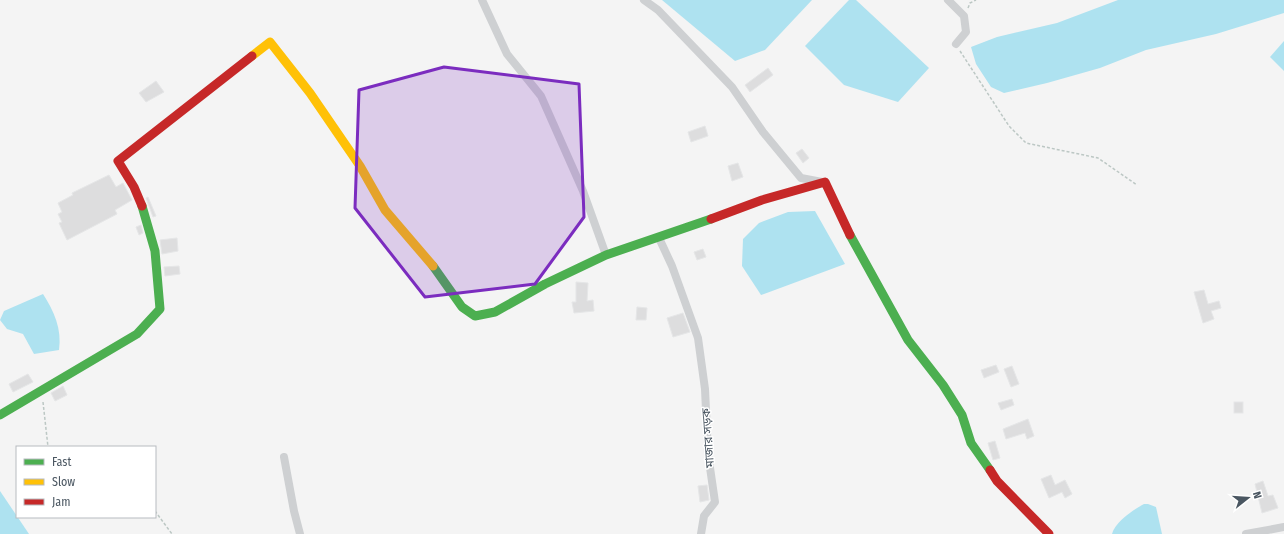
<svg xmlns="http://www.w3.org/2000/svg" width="1284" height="534" viewBox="0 0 1284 534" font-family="'Fira Sans Condensed','Noto Sans Bengali',sans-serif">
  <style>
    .water { fill: #aee2f0 }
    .building { fill: #ddddde; stroke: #e5e6e7 }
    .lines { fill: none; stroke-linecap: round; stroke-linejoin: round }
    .path { stroke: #bcc7c4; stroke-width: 1.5; stroke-dasharray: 3 2; stroke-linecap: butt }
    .street { stroke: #ced0d2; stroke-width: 8 }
    .fast { stroke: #4caf50; stroke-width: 9 }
    .slow { stroke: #ffc107; stroke-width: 9 }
    .jam { stroke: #c62828; stroke-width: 9 }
    .marked { fill: #7b2cbf; fill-opacity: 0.2; stroke: #7b2cbf; stroke-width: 3; stroke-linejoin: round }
    .labels { text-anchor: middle; stroke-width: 3; stroke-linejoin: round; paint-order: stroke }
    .street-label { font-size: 12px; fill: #4a5661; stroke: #fff }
  </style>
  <rect width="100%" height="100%" fill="#f4f4f4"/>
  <g class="water">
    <path d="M 662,0 L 812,0 L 765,50 L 735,61 Z"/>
    <path d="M 849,0 L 856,0 L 929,68 L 898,102 L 844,85 L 805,46 Z"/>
    <path d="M 1118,0 L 1284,0 L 1284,13 L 1216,34 L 1146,50 L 1100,68 L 1047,83 L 1004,93 L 991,87 L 976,64 L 971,47 L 997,37 L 1057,23 Z"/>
    <path d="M 1284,41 L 1284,71 L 1270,57 Z"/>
    <path d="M 815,211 L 845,264 L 761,295 L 742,266 L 743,239 L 759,223 L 788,212 Z"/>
    <path d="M 43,294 C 54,311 62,329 59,350 L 34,354 L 23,334 L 7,329 L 0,320 L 4,311 Z"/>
    <path d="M 0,491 L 29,534 L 0,534 Z"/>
    <path d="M 1144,504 L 1148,504 L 1156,507 L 1162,534 L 1112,534 C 1115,522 1133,510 1144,504 Z"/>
  </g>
  <g class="building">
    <path d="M 768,68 L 773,75 L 750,92 L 745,85 Z"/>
    <path d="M 156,81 L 164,92 L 146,102 L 139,93 Z"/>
    <path d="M 705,126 L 708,136 L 691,142 L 688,132 Z"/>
    <path d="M 802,149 L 809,158 L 803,163 L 796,153 Z"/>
    <path d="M 738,163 L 743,177 L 732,181 L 728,166 Z"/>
    <path d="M 109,175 L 116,187 L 123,183 L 132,200 L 115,210 L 117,214 L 67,240 L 59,223 L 62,222 L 58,214 L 62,212 L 58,203 L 73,195 L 72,193 Z"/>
    <path d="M 148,197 L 156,216 L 153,217 L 146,198 Z"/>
    <path d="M 141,225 L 143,233 L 139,235 L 136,227 Z"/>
    <path d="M 177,238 L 178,251 L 162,254 L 160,240 Z"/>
    <path d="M 703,249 L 706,257 L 697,260 L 694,252 Z"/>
    <path d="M 179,266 L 180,274 L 165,276 L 164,267 Z"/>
    <path d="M 576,282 L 588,283 L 587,301 L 593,300 L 594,311 L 574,313 L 572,302 L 576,302 Z"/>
    <path d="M 1204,290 L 1208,304 L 1219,301 L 1221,308 L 1211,311 L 1214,319 L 1203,323 L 1194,292 Z"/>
    <path d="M 637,307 L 647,308 L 646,320 L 636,320 Z"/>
    <path d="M 683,313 L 690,332 L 673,337 L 667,318 Z"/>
    <path d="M 996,365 L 999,372 L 984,378 L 981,370 Z"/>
    <path d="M 1012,366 L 1019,384 L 1011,387 L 1004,369 Z"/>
    <path d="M 28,374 L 33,382 L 13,392 L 9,384 Z"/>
    <path d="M 63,386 L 67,395 L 55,401 L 51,393 Z"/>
    <path d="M 1012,399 L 1014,405 L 1001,410 L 998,403 Z"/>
    <rect x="1234" y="402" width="9" height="11"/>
    <path d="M 1028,419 L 1034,436 L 1027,439 L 1025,433 L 1006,439 L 1003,429 Z"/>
    <path d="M 995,441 L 1000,458 L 993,460 L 988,443 Z"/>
    <path d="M 1051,475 L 1055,485 L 1065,480 L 1072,494 L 1065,498 L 1062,492 L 1049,498 L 1041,479 Z"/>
    <path d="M 1263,481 L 1268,496 L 1273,495 L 1278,508 L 1262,513 L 1255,484 Z"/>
    <path d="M 707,485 L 709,500 L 700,502 L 698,486 Z"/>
  </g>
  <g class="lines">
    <g class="path">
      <path d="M 968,8 L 970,3 L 976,0"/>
      <path d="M 960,51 L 1009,126 L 1026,143 L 1098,158 L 1137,185"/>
      <path d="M 43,402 L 48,447"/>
      <path d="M 155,511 L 172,534"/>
    </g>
    <g class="street">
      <path d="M 482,0 L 507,54 L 541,96 L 583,191 L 606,255"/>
      <path d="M 644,0 L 658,10 L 732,87 L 763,132 L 801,178 L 822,182"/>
      <path d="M 948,0 L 964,16 L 966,32 L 956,44"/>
      <path d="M 659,238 L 672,266 L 698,338 L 705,389 L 708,454 L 715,502 L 704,516 L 701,534"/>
      <path d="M 284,457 L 294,511 L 300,534"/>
      <path d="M 1246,534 L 1284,527"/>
    </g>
    <g class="fast">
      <path d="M 850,235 L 908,340 L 943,385 L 962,415 L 971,443 L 990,470"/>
      <path d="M 433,266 L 462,307 L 475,316 L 495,312 L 545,284 L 606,255 L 711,219"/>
      <path d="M 0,415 L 137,334 L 160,309 L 155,251 L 142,206"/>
    </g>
    <path class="slow" d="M 252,56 L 270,42 L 310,93 L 360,166 L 385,210 L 433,266"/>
    <g class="jam">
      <path d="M 142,206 L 134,187 L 118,161 L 252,56"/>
      <path d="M 711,219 L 762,200 L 825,182 L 850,235"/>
      <path d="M 990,470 L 997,481 L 1049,534"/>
    </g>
  </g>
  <path class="marked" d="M 444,67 L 579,84 L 584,217 L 535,284 L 425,297 L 355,208 L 359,90 Z"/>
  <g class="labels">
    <g class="street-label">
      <text transform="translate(708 438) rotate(-94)" y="4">মাজার সড়ক</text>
    </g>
  </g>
  <rect x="16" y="446" width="140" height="72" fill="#ffffff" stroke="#b7bbc0"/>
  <rect x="24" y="459" width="20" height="6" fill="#4caf50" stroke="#b7bbc0"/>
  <text x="52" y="466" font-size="12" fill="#4a5661">Fast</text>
  <rect x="24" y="479" width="20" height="6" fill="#ffc107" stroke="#b7bbc0"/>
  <text x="52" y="486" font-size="12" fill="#4a5661">Slow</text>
  <rect x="24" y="499" width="20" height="6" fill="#c62828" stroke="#b7bbc0"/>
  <text x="52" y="506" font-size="12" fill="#4a5661">Jam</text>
  <g transform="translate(1248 498) rotate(73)" stroke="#ffffff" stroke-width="3" paint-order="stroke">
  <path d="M0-3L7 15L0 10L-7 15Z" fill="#4a5661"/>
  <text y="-6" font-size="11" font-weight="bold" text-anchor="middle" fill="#4a5661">N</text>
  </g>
</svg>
